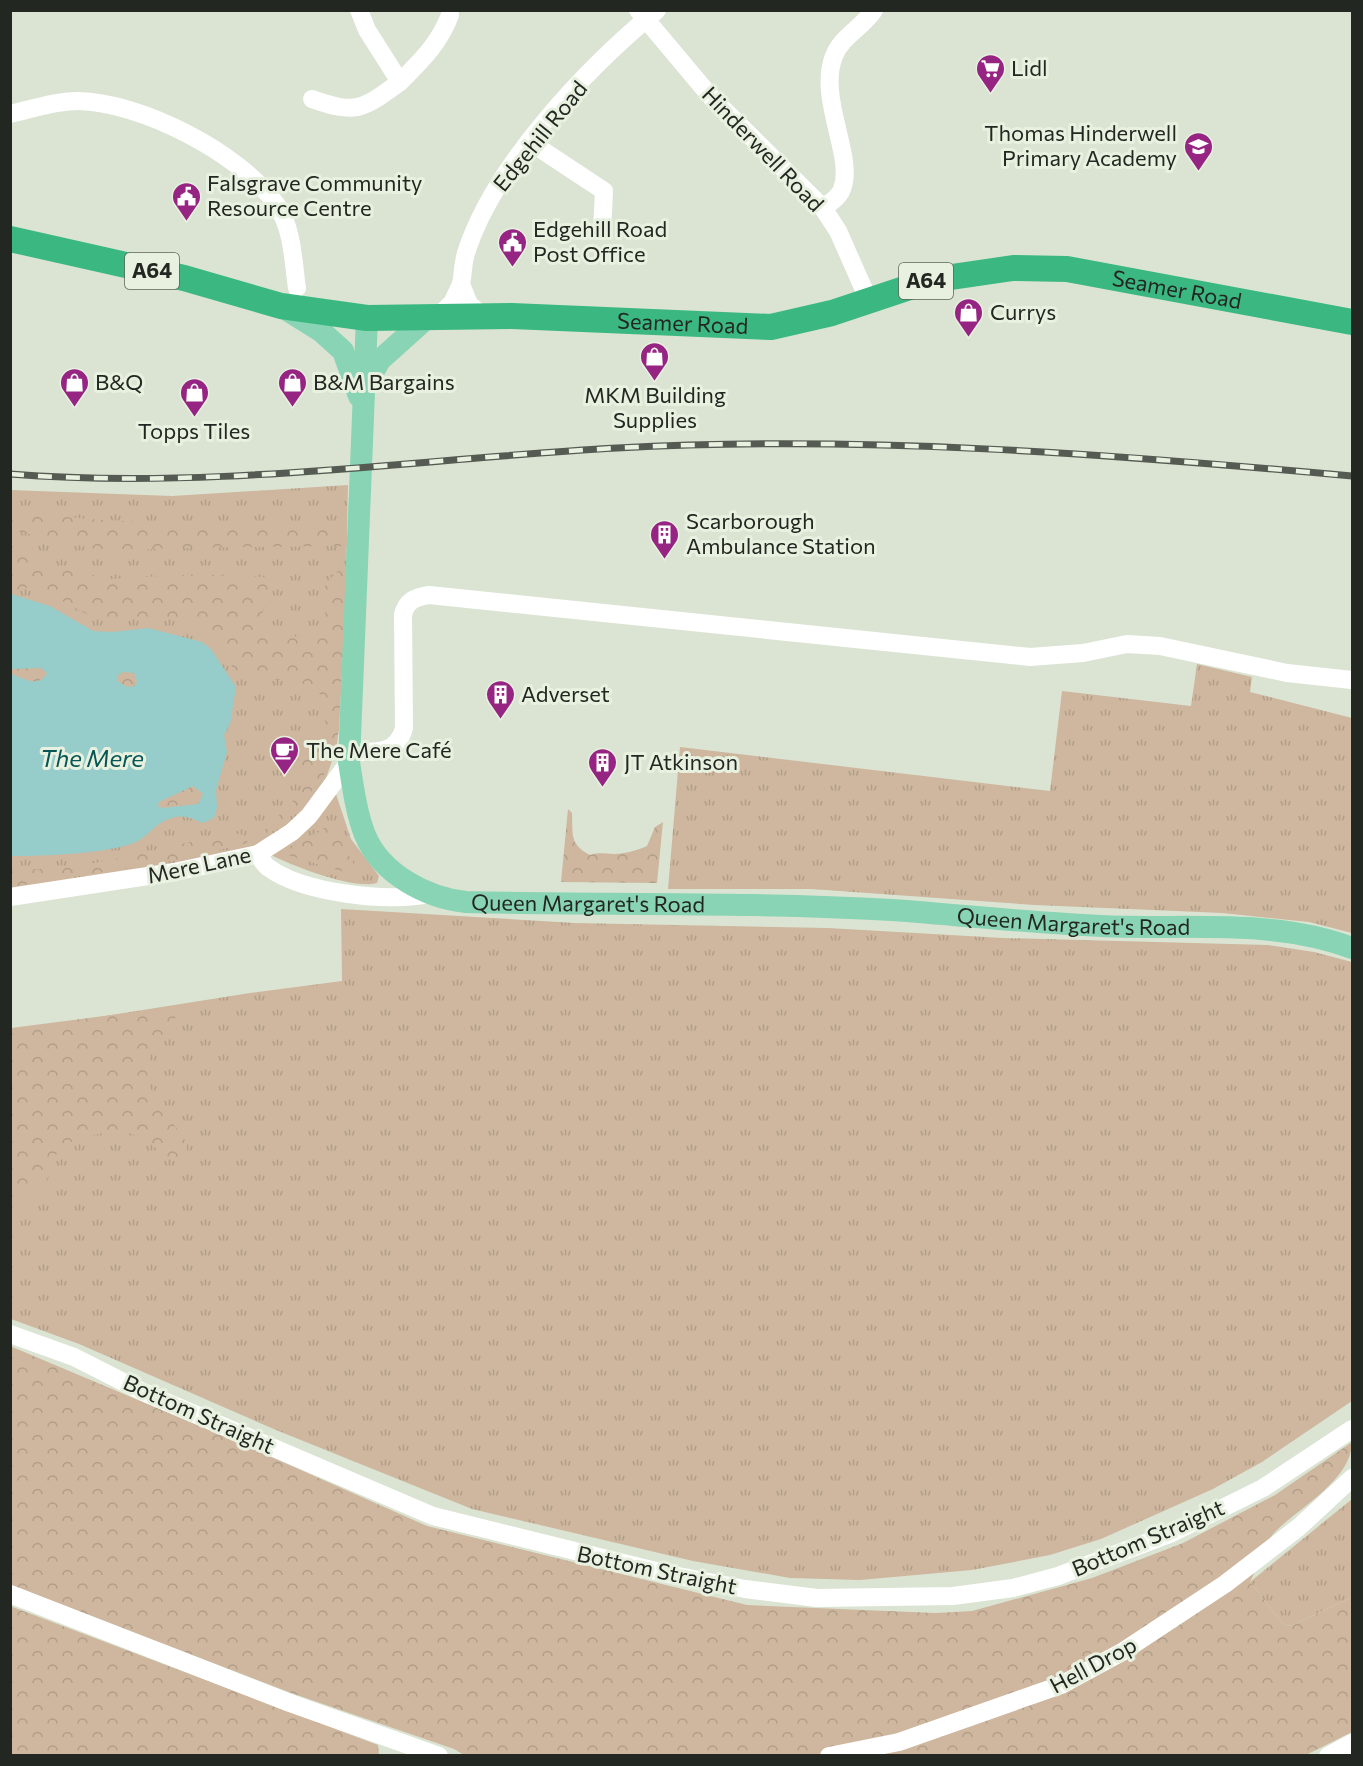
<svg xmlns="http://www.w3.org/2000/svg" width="1363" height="1766" viewBox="0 0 1363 1766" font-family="Commissioner,sans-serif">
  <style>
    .grass { fill: url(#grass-tufts) }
    .forest { fill: url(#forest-crowns) }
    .water { fill: #96ccc9; fill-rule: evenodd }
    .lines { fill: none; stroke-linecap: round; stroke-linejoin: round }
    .minor { stroke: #fff; stroke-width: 18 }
    .major { stroke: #89d4b4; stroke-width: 22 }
    .highway { stroke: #3bb882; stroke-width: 26 }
    .rail-casing { stroke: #555b52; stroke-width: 7 }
    .rail { stroke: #e8f1e0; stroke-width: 4.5; stroke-dasharray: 14; stroke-linecap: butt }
    .labels { text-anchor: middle; stroke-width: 6; stroke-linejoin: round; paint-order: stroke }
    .shield { fill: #e8f1e0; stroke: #5e645a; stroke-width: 1.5 }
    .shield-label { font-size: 21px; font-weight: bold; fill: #232721 }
    .poi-label { font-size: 22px; fill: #232721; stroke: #e8f1e0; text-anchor: start }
    .street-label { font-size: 22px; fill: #232721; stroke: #e8f1e0 }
    .water-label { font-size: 24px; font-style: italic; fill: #055654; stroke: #e8f1e0 }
  </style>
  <defs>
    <pattern id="grass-tufts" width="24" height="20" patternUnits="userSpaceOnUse" patternTransform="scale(1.5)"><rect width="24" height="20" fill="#ceb79e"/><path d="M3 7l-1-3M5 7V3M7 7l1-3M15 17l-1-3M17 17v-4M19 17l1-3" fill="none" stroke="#b19d88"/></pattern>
    <pattern id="forest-crowns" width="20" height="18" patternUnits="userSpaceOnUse" patternTransform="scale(1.5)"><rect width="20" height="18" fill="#ceb79e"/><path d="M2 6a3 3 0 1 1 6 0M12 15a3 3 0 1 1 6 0" fill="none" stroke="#b19d88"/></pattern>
  </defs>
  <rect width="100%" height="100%" fill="#dbe4d3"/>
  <g class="grass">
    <path d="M 348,485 L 346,578 L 337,747 L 326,778 L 300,815 L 262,844 L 217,857 L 11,892 L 10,490 L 172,496 Z"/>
    <path d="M 1197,664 L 1252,677 L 1250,692 L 1352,718 L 1352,933 L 1309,922 L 1222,913 L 1035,905 L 811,889 L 668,889 L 680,747 L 1050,791 L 1062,691 L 1191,706 Z"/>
    <path d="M 336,794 L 351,839 L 379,876 L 377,883 C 354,890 293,866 271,855 Z"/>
    <path d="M 341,909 L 575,923 L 828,928 L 1003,938 L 1268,945 L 1314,952 L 1352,962 L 1352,1401 L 1262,1462 L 1213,1489 L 1101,1539 L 1050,1555 L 972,1570 L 860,1580 L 790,1578 L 693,1561 L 472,1509 L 276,1430 L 79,1344 L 11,1319 L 10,1031 L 250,993 L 342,981 Z"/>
    <path d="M 1352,1499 L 1352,1597 L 1293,1625 L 1285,1626 L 1250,1582 Z"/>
  </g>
  <g class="forest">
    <path d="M 11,511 C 122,526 234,524 347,522 L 347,546 L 167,548 L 109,552 L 11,530 Z"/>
    <path d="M 10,553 L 109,579 L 199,574 L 264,577 L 269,580 L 266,603 L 255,632 C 268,636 309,639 321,633 C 336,608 306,598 338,571 L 344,572 L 347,575 L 339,730 L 334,756 L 328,769 L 296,812 L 258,840 C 260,832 293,802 302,791 L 298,754 C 307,736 331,734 325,705 C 318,672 266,684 244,675 C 224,667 222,638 198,627 C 177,618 152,617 130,618 C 119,618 109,620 98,618 C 84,615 50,593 34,585 L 11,593 Z"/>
    <path d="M 27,667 L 30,670 L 41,668 L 47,673 C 38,689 24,679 11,674 L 10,669 Z"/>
    <circle cx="127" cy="679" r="9"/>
    <path d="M 190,786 L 196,786 L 203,794 L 198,804 L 159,806 L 159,802 Z"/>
    <path d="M 568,809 L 572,813 C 573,834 569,844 590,855 C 601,852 604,854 614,854 C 625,854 638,850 647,846 L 655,827 L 663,822 L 657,883 L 561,882 Z"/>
    <path d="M 331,824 L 356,868 L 354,875 L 288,855 L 293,846 Z"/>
    <path d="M 234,833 L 244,835 L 248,843 L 177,860 L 11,887 L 11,869 C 87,873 159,846 234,833 Z"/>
    <path d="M 182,1006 C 176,1021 164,1030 156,1044 C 131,1084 167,1111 187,1143 L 186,1163 C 166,1163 147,1133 121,1132 C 104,1131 67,1138 57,1153 C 53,1160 53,1168 49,1175 C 43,1190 25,1200 11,1205 L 11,1028 Z"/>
    <path d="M 10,1346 L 233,1440 L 427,1526 L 747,1605 L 936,1613 L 972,1611 L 1092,1578 L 1183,1543 L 1275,1495 L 1352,1442 C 1352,1480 1297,1509 1275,1532 C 1264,1543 1258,1567 1250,1582 L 1285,1626 L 1293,1625 L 1352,1597 L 1352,1732 L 1304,1756 L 464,1755 L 454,1749 L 291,1693 L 11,1585 Z"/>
    <path d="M 10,1606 L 378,1745 L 379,1755 L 11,1755 Z"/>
  </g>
  <path class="water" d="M 11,594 L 50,606 L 93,631 L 112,632 L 148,628 L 202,642 L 211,649 L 236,687 L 230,724 L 224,735 L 227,752 L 216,790 L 217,808 L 214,818 L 203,823 C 192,819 184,814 172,818 C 158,821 150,834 138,841 C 112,854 41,856 11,856 L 11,674 C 24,678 38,689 47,673 L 41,668 L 11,669 ZM 123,672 L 134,673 L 137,681 L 135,686 L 127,687 L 117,681 L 117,676 ZM 193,786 L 203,794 L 198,804 L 162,808 L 158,806 L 159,802 Z"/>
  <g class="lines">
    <g class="minor">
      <path d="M 359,10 L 367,30 L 400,82 C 421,61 439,44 450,15"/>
      <path d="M 638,10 L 711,97 L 823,208 L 838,231 L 869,301"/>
      <path d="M 312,99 C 357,115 363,109 400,82"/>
      <path d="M 10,114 C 32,109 55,101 78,101 C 141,102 240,153 276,204 C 293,228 293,261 297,288"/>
      <path d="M 530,142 L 604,191 L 602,231"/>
      <path d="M 823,208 C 829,203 839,198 842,189 C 855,157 817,98 834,56 C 841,37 863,27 874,10"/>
      <path d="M 461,284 C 463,274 463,263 466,253 C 494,165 587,68 657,10"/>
      <path d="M 438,316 L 452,303 L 461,284 L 469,304 L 483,316"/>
      <path d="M 350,752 C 375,752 397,755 404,728 L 403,615 C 406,601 415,597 429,595 L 1030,657 L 1083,653 L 1127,644 L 1160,646 L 1287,673 L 1352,680"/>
      <path d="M 258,854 C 261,859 264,865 269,868 C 303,893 389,903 429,894"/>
      <path d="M 10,897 L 174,872 L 258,854 L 292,832 L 309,816 L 349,762"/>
      <path d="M 10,1334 L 74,1357 L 143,1392 L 433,1516 L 668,1574 L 745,1589 L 817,1598 L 953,1596 L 1013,1588 L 1058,1576 L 1172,1533 L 1263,1488 L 1352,1429"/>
      <path d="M 10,1594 L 290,1703 L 439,1756"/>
      <path d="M 829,1756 L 899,1742 L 1061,1685 L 1122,1652 L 1225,1584 L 1299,1527 L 1352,1478"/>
      <path d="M 1328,1756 L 1352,1743"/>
    </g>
    <g class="major">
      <path d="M 282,307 L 322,332 L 343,351 L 359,396"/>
      <path id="s1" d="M 367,318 L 349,762 C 353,787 356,812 365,835 C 381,874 427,898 466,902 C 608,905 751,902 892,910 C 962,915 1031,923 1101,926 C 1184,930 1273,918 1352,948"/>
      <path d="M 367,383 L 380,360 L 429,316"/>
    </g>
    <path class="highway" id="s2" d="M 10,239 L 184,278 L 281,306 L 367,318 L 512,316 L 771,327 L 832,313 L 931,280 L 1013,268 L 1067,269 L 1352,322"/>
    <defs>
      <path id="rail" d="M 10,474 C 214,490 415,459 617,448 C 863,435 1108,454 1352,476"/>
    </defs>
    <use href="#rail" class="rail-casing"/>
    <use href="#rail" class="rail"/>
  </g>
  <defs>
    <symbol id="supermarket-pin" viewBox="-11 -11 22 30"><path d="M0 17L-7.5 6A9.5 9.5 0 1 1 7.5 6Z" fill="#962482" stroke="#e8f1e0"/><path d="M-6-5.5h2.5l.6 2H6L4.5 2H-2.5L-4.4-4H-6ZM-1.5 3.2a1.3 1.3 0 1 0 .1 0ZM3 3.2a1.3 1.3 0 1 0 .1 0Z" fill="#fff"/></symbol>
    <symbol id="school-pin" viewBox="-11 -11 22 30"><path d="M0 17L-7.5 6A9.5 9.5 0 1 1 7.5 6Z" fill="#962482" stroke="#e8f1e0"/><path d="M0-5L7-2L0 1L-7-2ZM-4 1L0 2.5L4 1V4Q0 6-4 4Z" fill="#fff"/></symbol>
    <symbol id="civic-pin" viewBox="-11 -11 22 30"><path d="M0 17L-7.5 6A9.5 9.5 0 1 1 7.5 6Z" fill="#962482" stroke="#e8f1e0"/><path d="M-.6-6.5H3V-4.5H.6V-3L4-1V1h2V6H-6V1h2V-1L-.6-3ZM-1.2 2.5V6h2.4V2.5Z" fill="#fff"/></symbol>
    <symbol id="shop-pin" viewBox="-11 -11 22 30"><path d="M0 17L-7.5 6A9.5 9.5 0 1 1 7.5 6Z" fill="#962482" stroke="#e8f1e0"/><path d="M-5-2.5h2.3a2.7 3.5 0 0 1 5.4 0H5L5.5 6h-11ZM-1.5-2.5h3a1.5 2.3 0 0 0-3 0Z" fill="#fff"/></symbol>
    <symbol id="building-pin" viewBox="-11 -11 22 30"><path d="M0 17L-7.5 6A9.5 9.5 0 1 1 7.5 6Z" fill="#962482" stroke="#e8f1e0"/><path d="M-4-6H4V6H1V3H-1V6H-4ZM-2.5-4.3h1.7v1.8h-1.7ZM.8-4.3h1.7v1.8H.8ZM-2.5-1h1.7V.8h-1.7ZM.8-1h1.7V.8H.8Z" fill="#fff"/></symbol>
    <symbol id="cafe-pin" viewBox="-11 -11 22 30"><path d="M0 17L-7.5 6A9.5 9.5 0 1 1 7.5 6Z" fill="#962482" stroke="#e8f1e0"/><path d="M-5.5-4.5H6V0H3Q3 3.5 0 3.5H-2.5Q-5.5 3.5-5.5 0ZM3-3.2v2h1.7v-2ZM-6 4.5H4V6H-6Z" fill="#fff"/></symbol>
  </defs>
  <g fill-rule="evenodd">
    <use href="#supermarket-pin" x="974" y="52" width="33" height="45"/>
    <use href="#school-pin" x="1182" y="130" width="33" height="45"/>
    <use href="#civic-pin" x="170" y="180" width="33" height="45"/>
    <use href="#civic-pin" x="496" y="226" width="33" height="45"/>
    <use href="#shop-pin" x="952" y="296" width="33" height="45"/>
    <use href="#shop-pin" x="638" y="340" width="33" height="45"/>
    <use href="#shop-pin" x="58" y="366" width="33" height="45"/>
    <use href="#shop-pin" x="276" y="366" width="33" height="45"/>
    <use href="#shop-pin" x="178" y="376" width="33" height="45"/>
    <use href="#building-pin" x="648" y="518" width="33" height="45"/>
    <use href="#building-pin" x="484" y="678" width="33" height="45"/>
    <use href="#cafe-pin" x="268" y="734" width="33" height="45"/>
    <use href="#building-pin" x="586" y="746" width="33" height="45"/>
  </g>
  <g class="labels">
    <g class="shield">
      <rect x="125" y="253" width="54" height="36" rx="4.5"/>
      <rect x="899" y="263" width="54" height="36" rx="4.5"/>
    </g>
    <g class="shield-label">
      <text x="152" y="278">A64</text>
      <text x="926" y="288">A64</text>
    </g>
    <g class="poi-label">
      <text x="1011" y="76">Lidl</text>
      <text x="1177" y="141" text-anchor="end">Thomas Hinderwell<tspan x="1177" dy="25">Primary Academy</tspan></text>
      <text x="207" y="191">Falsgrave Community<tspan x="207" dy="25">Resource Centre</tspan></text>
      <text x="533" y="237">Edgehill Road<tspan x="533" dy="25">Post Office</tspan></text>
      <text x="990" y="320">Currys</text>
      <text x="95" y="390">B&amp;Q</text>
      <text x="313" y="390">B&amp;M Bargains</text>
      <text x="655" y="403" text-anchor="middle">MKM Building<tspan x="655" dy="25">Supplies</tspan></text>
      <text x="194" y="439" text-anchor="middle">Topps Tiles</text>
      <text x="686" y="529">Scarborough<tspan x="686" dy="25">Ambulance Station</tspan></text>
      <text x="521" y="702">Adverset</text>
      <text x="306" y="758">The Mere Café</text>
      <text x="624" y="770">JT Atkinson</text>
    </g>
    <g class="street-label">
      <text transform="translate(540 136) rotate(-51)" y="8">Edgehill Road</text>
      <text transform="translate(763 149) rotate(46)" y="8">Hinderwell Road</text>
      <text dy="8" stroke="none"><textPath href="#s2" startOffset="1186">Seamer Road</textPath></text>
      <text dy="8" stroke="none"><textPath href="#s2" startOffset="682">Seamer Road</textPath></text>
      <text transform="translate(199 865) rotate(-12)" y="8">Mere Lane</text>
      <text dy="8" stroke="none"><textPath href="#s1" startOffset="768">Queen Margaret's Road</textPath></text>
      <text dy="8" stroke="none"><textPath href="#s1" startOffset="1254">Queen Margaret's Road</textPath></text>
      <text transform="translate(199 1414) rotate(24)" y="8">Bottom Straight</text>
      <text transform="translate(1148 1538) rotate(-23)" y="8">Bottom Straight</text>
      <text transform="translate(657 1570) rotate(12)" y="8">Bottom Straight</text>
      <text transform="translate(1093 1665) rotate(-28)" y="8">Hell Drop</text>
    </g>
    <g class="water-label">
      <text x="92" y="767">The Mere</text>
    </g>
  </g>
  <rect width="1363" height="1766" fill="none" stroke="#232721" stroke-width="24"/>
</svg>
